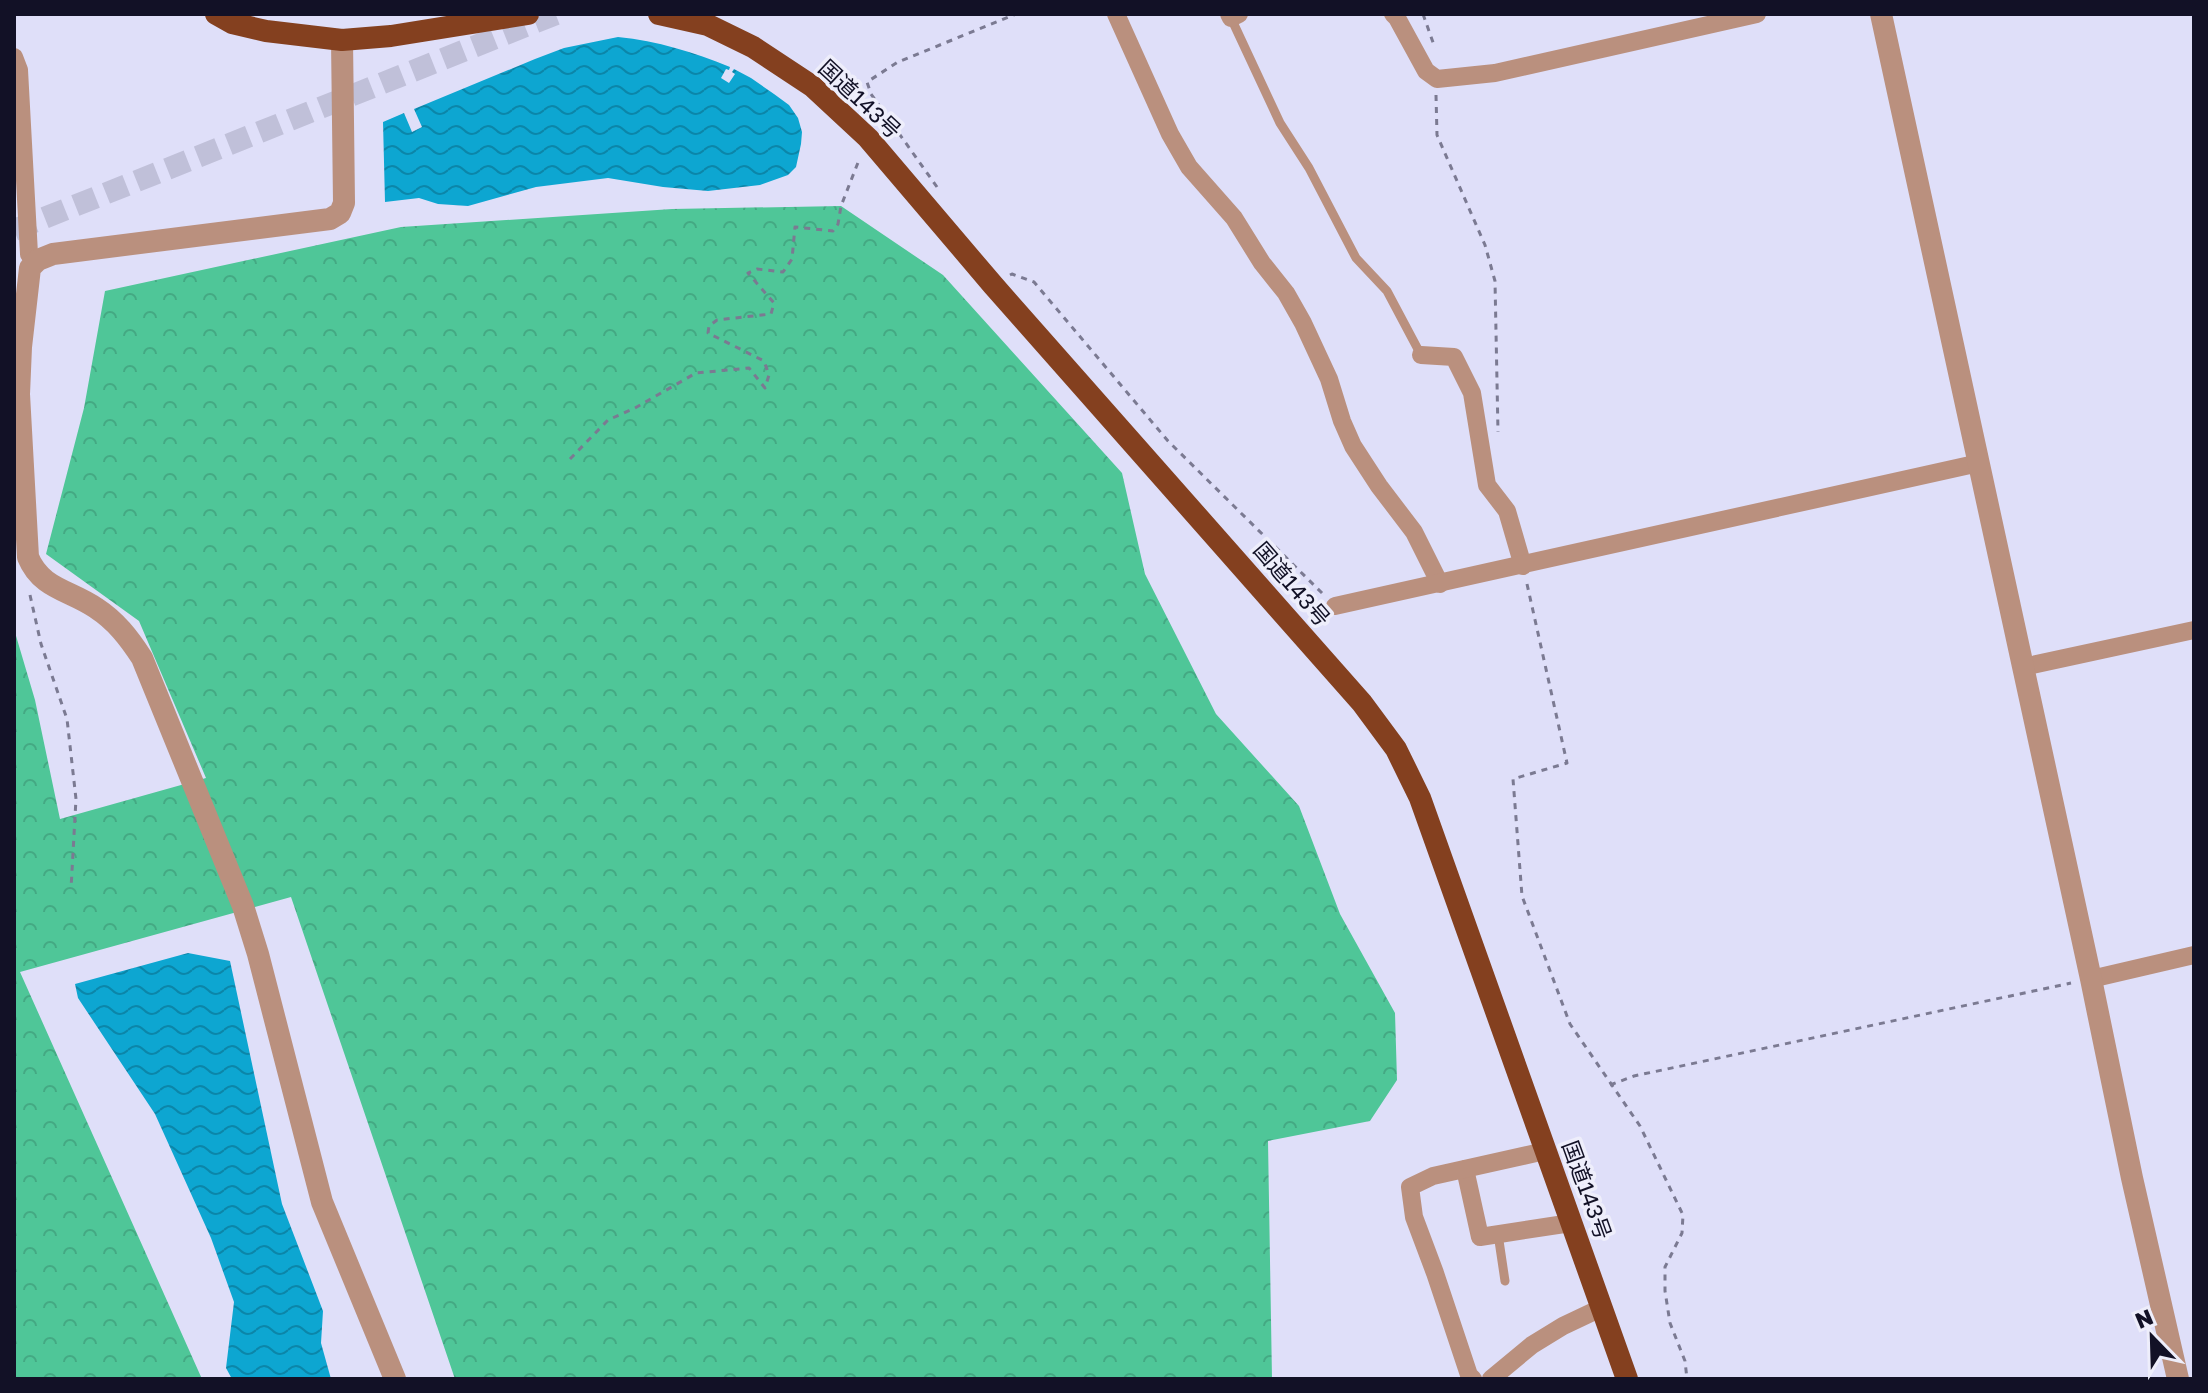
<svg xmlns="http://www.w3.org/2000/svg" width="2208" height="1393" viewBox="0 0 2208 1393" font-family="'Golos Text','Noto Sans JP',sans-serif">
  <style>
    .forest { fill: url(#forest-crowns) }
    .water { fill: url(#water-waves) }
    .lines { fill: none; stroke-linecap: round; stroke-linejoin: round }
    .trunk-tunnel { stroke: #c0c0d9; stroke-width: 22; stroke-dasharray: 22 11; stroke-linecap: butt }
    .path { stroke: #7b7a92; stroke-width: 3; stroke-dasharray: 6 6; stroke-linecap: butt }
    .service { stroke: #ba907e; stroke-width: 9 }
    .minor { stroke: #ba907e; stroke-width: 18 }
    .tertiary { stroke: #ba907e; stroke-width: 22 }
    .trunk { stroke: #84401f; stroke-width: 22 }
    .labels { text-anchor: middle; stroke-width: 7; stroke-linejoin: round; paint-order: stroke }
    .street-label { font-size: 22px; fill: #121126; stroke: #eeeefb }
  </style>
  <defs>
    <pattern id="forest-crowns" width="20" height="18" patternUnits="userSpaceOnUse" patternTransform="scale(2)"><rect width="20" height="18" fill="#4fc698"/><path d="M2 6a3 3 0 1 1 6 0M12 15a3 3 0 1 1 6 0" fill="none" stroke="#44a983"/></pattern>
    <pattern id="water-waves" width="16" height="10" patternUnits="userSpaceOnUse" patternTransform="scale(2)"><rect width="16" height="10" fill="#0da6d1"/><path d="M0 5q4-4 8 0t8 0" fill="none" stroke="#0b86a9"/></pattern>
  </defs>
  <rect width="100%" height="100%" fill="#dfdff9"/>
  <path class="forest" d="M 841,206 L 943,275 L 1122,473 L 1145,574 L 1216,714 L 1299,806 L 1340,914 L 1395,1013 L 1397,1080 L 1370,1121 L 1268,1141 L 1272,1379 L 455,1379 L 291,897 L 20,972 L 202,1379 L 14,1379 L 14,629 L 35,700 L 60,819 L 206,778 L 139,621 L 46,554 L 84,408 L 105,291 L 401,227 L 672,209 Z"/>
  <g class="water">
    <path d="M 618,37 C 658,41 693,52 730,67 L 729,70 L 726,69 L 721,78 L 729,83 L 735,74 L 732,72 L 734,69 L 751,78 L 774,94 L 789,105 L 798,118 L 802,132 L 801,144 L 796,167 L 788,175 L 760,185 L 708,191 L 663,187 L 608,178 L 536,187 L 468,206 L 438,204 L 419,198 L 385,202 L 383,122 L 404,113 L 412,132 L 422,127 L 414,109 L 535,59 L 564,48 Z"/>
    <path d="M 188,953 L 230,961 L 282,1204 L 323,1311 L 321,1343 L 331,1379 L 232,1379 L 226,1368 L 234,1302 L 211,1238 L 155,1114 L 78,998 L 75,984 Z"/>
  </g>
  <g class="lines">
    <path class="trunk-tunnel" d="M 14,230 L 556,14"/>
    <g class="path">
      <path d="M 1423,14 L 1435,48"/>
      <path d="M 1436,95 L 1437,135 L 1485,245 L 1495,281 L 1498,432"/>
      <path d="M 937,187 L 871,94 L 867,82 L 898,62 L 1016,14"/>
      <path d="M 1010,275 L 1012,274 L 1034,282 L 1168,441 L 1324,595"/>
      <path d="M 570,459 L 608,420 L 635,408 L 696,373 L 749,368 L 765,388 L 769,375 L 764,361 L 708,333 L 709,326 L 717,320 L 771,314 L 774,303 L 748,273 L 757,269 L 783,272 L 792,259 L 795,227 L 833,231 L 838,224 L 841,206 L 859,160"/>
      <path d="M 1527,584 L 1567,763 L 1513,779 L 1522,896 L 1570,1024 L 1640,1126 L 1683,1215 L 1682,1233 L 1665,1267 L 1665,1291 L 1670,1323 L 1685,1361 L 1687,1379"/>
      <path d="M 30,595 L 41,644 L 67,719 L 76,799 L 71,889"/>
      <path d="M 1610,1085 L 1634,1076 L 2071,983"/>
    </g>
    <g class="service">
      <path d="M 1231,18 L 1280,123 L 1309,168 L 1356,258 L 1387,291 L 1421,355"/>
      <path d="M 1498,1234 L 1505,1281"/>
    </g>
    <g class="minor">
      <path d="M 1116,14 L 1170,134 L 1189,167 L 1234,218 L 1262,263 L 1286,293 L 1303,323 L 1329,379 L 1342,421 L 1353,446 L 1379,486 L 1414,532 L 1440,584"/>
      <path d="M 1229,14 L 1231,18 L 1239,14"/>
      <path d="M 1393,14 L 1397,18 L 1426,71 L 1437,79 L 1495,73 L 1757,14"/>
      <path d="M 14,57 L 19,70 L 29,254 L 38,260"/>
      <path d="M 1421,355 L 1454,357 L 1472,393 L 1487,485 L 1507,511 L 1523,566"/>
      <path d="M 1335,606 L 1979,463"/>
      <path d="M 2023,667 L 2194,630"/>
      <path d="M 2091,979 L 2194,955"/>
      <path d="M 1465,1169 L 1480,1237 L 1571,1223"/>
      <path d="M 1473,1379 L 1469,1375 L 1435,1273 L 1414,1217 L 1410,1187 L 1433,1176 L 1545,1151"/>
      <path d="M 1491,1379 L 1532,1345 L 1563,1326 L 1601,1308"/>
    </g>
    <g class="tertiary">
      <path d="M 1881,14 L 2091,979 L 2132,1178 L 2178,1379"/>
      <path d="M 342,40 L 344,203 L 340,213 L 330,219 L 53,254 L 38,260 L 30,268 L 21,347 L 19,394 L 28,557 C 41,589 70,590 96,608 C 116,621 129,638 142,658 L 243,906 L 258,954 L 322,1202 L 395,1379"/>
    </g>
    <g class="trunk">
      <path d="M 216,14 L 232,23 L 266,31 L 342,40 L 391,36 L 528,14"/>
      <path d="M 659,14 L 708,25 L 753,47 L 812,86 L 868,138 L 993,285 L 1362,703 L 1396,749 L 1420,798 L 1627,1379"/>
    </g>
  </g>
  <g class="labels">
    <g class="street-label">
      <text transform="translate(860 99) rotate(43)" y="8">国道143号</text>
      <text transform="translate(1292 584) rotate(49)" y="8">国道143号</text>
      <text transform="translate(1587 1190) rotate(70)" y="8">国道143号</text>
    </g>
  </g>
  <rect width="2208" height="1393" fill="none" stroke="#121126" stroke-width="32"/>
  <g transform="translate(2152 1337) rotate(337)" stroke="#eeeefb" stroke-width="6" paint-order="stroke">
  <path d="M0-6L14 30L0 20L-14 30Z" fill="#121126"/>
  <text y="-12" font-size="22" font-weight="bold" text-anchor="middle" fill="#121126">N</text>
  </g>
</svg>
